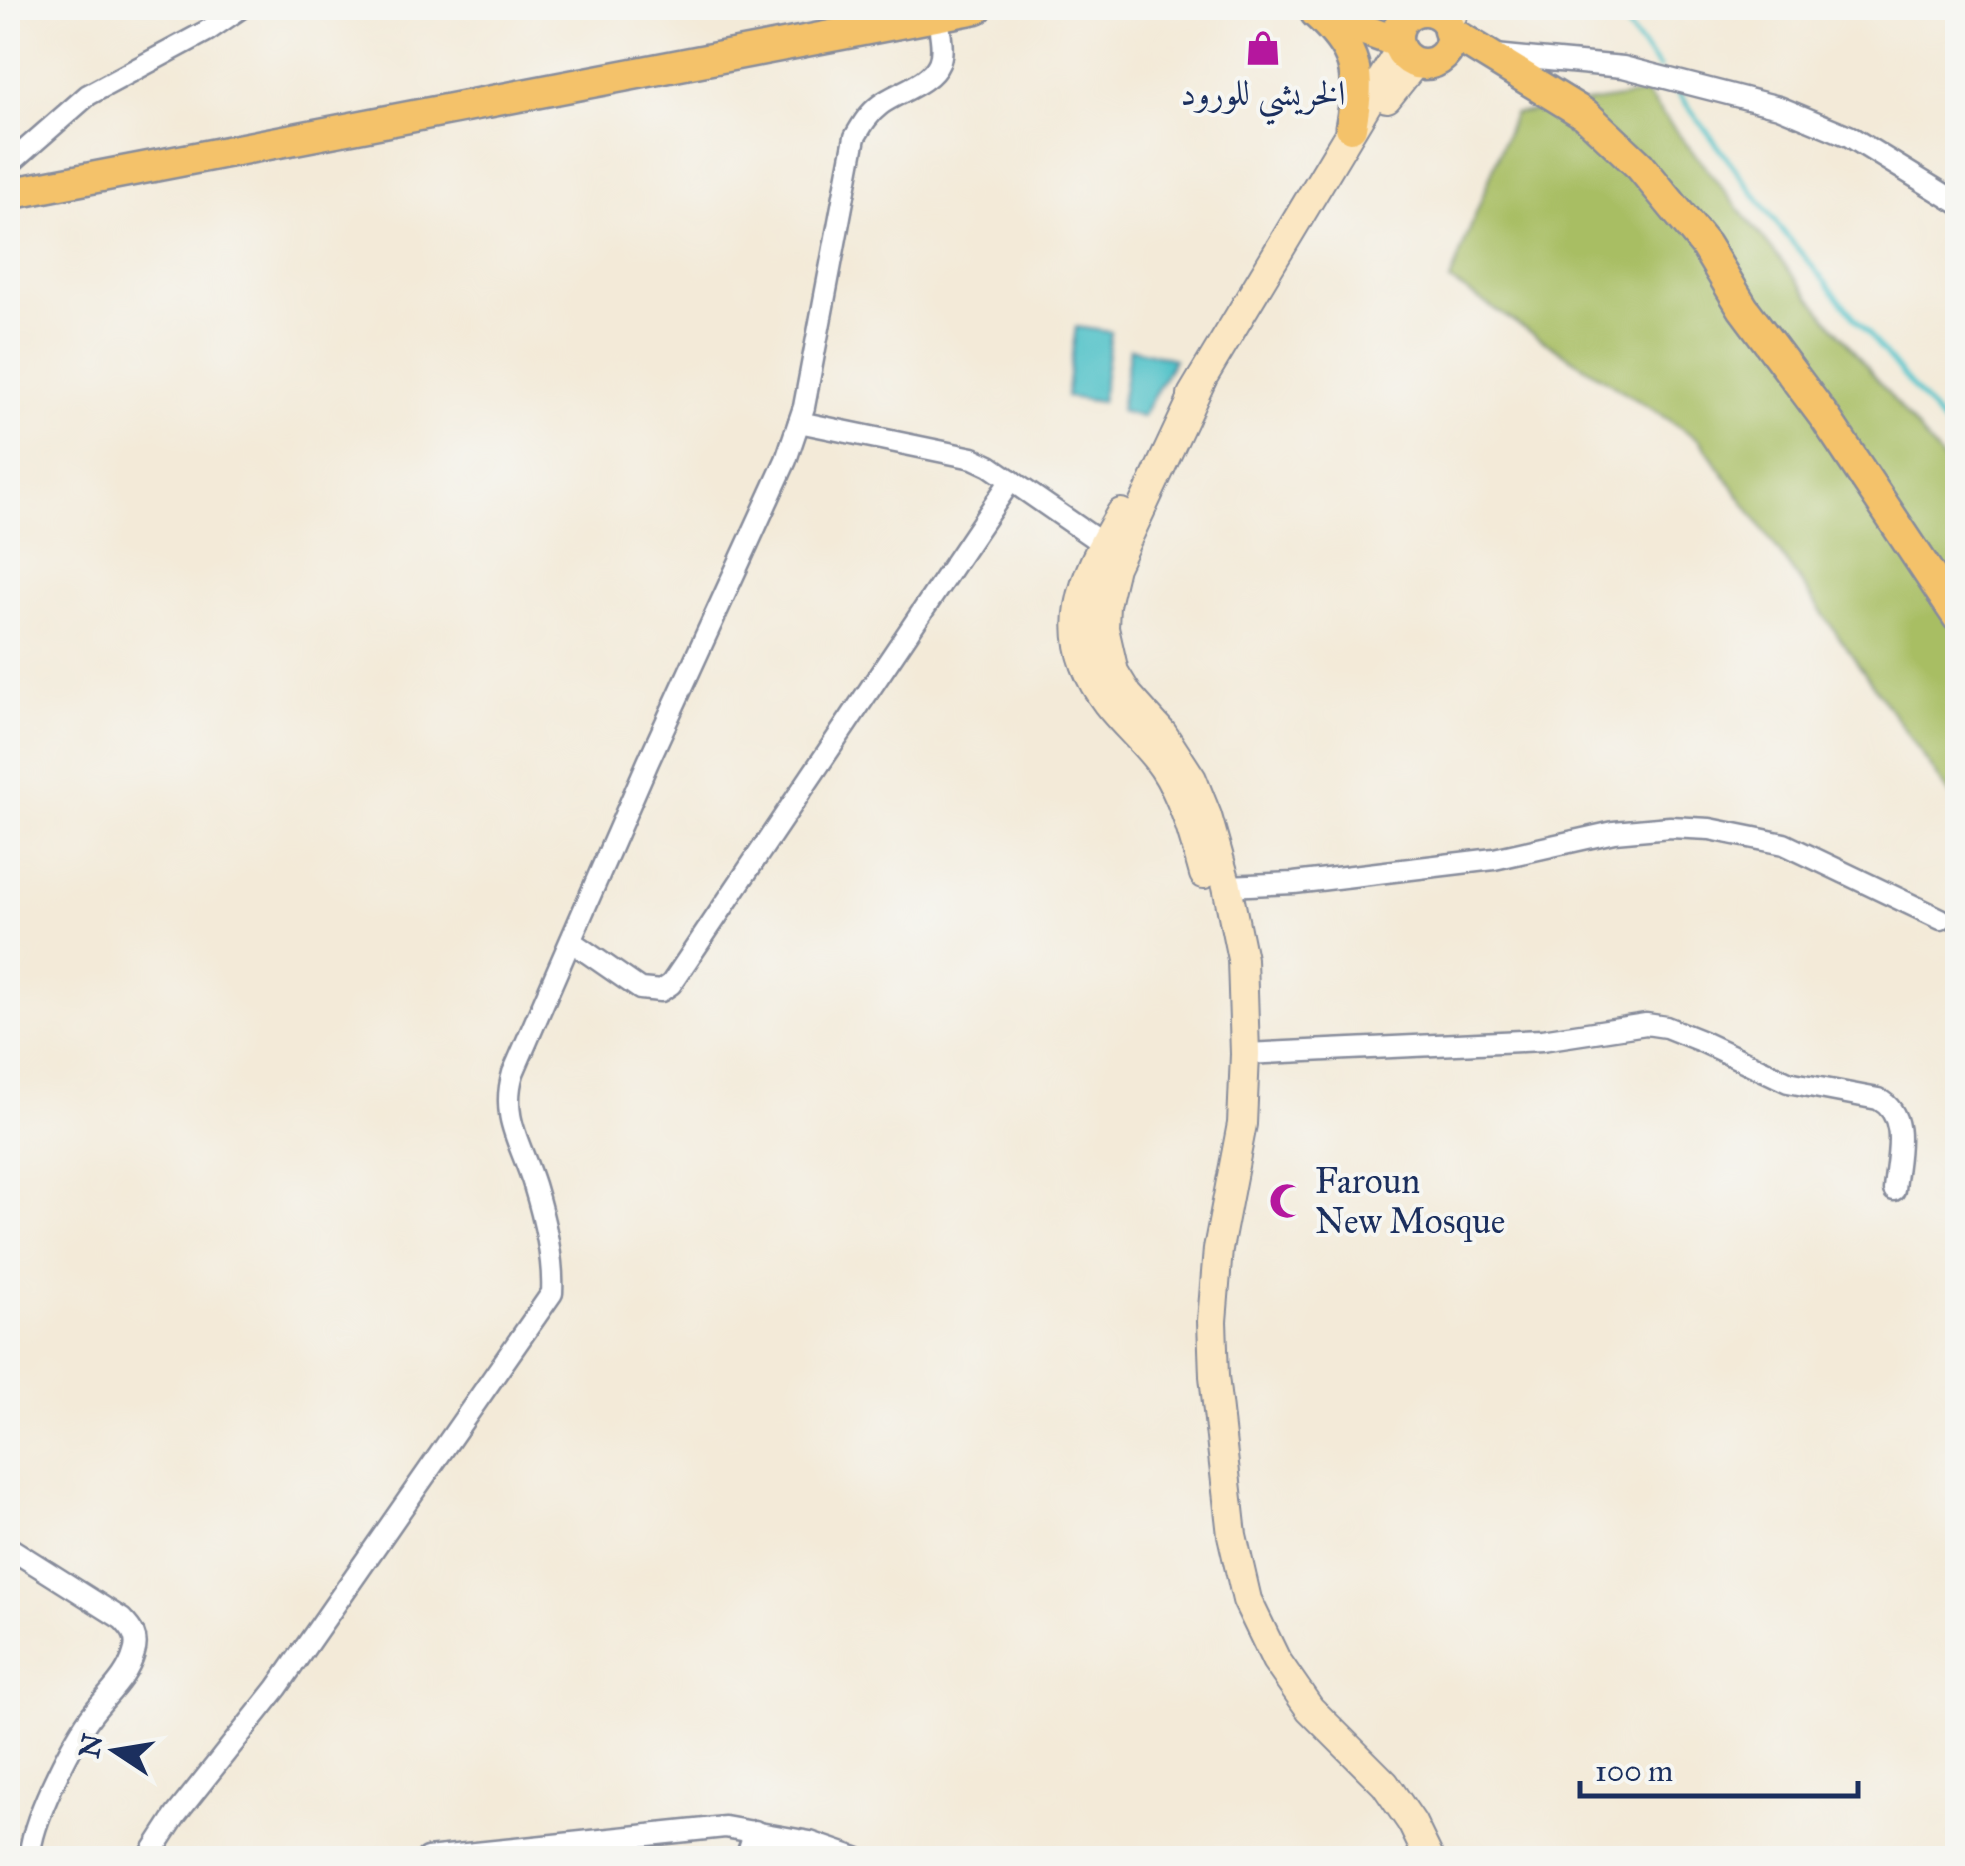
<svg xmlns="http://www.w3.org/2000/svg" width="1965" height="1866" viewBox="0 0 1965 1866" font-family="'IM FELL Great Primer',Amiri,serif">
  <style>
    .green { fill: #a8be63; stroke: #627660; stroke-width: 2.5 }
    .water { fill: #55c3c9; stroke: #387994; stroke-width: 2.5 }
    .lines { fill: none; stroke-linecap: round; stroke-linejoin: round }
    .stream { stroke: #55c3c9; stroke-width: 5 }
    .street-casing { stroke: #878c9b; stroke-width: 25 }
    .secondary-casing { stroke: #878c9b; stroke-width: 32 }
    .primary-casing { stroke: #878c9b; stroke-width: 35 }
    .street { stroke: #fff; stroke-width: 20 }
    .secondary { stroke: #fbe7c3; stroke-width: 28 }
    .primary { stroke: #f4c26a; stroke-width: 30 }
    .labels { text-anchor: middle; stroke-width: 8; stroke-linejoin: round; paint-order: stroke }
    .poi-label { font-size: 35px; fill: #1b2f5e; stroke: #f6f6f2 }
  </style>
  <rect width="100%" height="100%" fill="#f6f6f2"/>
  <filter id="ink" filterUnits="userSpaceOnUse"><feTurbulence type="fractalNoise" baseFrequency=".01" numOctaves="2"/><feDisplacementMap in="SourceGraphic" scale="20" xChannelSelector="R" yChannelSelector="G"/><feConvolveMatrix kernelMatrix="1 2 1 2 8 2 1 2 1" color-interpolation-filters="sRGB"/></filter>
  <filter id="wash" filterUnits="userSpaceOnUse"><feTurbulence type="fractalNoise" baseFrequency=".0048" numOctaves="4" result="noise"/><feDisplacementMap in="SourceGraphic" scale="40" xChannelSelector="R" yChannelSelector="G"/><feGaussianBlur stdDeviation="2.25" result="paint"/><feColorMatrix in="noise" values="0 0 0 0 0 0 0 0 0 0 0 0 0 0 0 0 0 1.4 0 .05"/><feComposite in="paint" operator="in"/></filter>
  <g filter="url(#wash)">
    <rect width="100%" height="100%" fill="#f3ead8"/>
    <path class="green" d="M 1646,94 L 1957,478 L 1957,804 L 1700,440 L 1450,281 L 1514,114 Z"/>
    <g class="water">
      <path d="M 1076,327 L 1111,332 L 1101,402 L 1066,397 Z"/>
      <path d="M 1130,348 L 1174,359 L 1142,417 L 1120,411 Z"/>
    </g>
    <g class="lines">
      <g class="stream">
        <path d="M 1613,8 L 1659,68"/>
        <path d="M 1675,89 L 1777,224 L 1958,442"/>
      </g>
    </g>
  </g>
  <g filter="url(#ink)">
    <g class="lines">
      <defs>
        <g id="street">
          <path d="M 1495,55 L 1623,67 L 1779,107 L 1849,136 L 1958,203"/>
          <path d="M 8,165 L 88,95 L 207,31 L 241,8"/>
          <path d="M 799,422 L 973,458 L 990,466 L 1113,551"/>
          <path d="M 1227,886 L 1294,883 L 1494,859 L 1614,832 L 1670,827 L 1710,829 L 1784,844 L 1941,919"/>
          <path d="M 572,942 L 640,989 L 661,991 L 671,984 L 1011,480"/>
          <path d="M 1245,1054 L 1542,1040 L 1646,1024 L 1666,1027 L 1701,1041 L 1788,1082 L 1878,1099 C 1911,1116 1896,1159 1894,1190"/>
          <path d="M 8,1547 L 122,1619 C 132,1629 139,1638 134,1653 C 127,1679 105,1696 90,1717 C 70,1745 29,1826 30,1858"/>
          <path d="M 148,1858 L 176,1815 L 277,1688 L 552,1293 C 554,1259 544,1218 534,1185 C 521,1143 500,1118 513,1073 L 648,762 L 786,460 L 804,407 L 855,137 C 862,125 868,114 880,105 C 897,92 930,84 939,63 C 945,49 939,30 938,15"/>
          <path d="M 427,1858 L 725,1827 L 810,1842 L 856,1858"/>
          <path d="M 746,1858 L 755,1831"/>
        </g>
        <g id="secondary">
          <path d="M 1428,11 L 1432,8"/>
          <path d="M 1447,25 L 1456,8"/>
          <path d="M 1387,98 L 1415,63"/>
          <path d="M 1202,379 L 1114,567 L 1105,605 L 1104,628 L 1114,672 L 1128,695 L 1162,733 L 1192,779 L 1207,816 L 1227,886 L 1242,959 L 1245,1054 L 1242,1124 L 1218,1249 L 1212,1321 L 1214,1376 L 1232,1535 L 1247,1600 L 1276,1660 L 1310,1709 L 1385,1784 L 1412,1823 L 1429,1858"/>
          <path d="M 1192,395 L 1400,49"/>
          <path d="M 1121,513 C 1082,578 1055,635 1107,703 C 1124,725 1147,744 1163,767 C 1184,798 1194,838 1204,874"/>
        </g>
        <g id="primary">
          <circle cx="1424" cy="37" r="27"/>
          <path d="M 1316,13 C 1358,51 1361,73 1351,127"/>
          <path d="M 1323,15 L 1397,42"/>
          <path d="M 1449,31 L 1586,115 L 1640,166 L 1705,245 L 1743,308 L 1826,419 L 1958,617"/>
          <path d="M 8,194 L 977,8"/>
        </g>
      </defs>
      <use href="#street" class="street-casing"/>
      <use href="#secondary" class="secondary-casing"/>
      <use href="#primary" class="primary-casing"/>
      <use href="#street" class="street"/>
      <use href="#secondary" class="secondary"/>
      <use href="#primary" class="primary"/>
    </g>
  </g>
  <defs>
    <symbol id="shop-bare" viewBox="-9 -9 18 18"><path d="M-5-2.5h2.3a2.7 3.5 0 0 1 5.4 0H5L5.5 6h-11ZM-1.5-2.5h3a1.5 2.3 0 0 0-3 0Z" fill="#b5179e" stroke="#f6f6f2" stroke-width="2.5" paint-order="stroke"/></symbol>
    <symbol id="mosque-bare" viewBox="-9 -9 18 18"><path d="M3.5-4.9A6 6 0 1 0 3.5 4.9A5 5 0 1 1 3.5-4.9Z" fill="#b5179e" stroke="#f6f6f2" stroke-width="2.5" paint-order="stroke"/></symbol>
  </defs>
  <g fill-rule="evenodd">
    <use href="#shop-bare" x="1238" y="23" width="50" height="50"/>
    <use href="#mosque-bare" x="1262" y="1176" width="50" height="50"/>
  </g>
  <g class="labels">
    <g class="poi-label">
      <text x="1263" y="105">الخريشي للورود</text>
      <text x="1315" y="1193" text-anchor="start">Faroun<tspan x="1315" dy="40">New Mosque</tspan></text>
    </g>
  </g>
  <rect width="1965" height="1866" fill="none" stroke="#f6f6f2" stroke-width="40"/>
  <g transform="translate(115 1751) rotate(282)" stroke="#f6f6f2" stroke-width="8" paint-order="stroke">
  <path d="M0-8L18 38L0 25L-18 38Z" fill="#1b2f5e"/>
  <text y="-15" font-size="28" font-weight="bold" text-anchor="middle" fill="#1b2f5e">N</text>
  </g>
  <path d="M1580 1781v15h278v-15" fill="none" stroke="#1b2f5e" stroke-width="5"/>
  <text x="1595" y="1781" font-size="30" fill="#1b2f5e" stroke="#f6f6f2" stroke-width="8" paint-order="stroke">100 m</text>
</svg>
